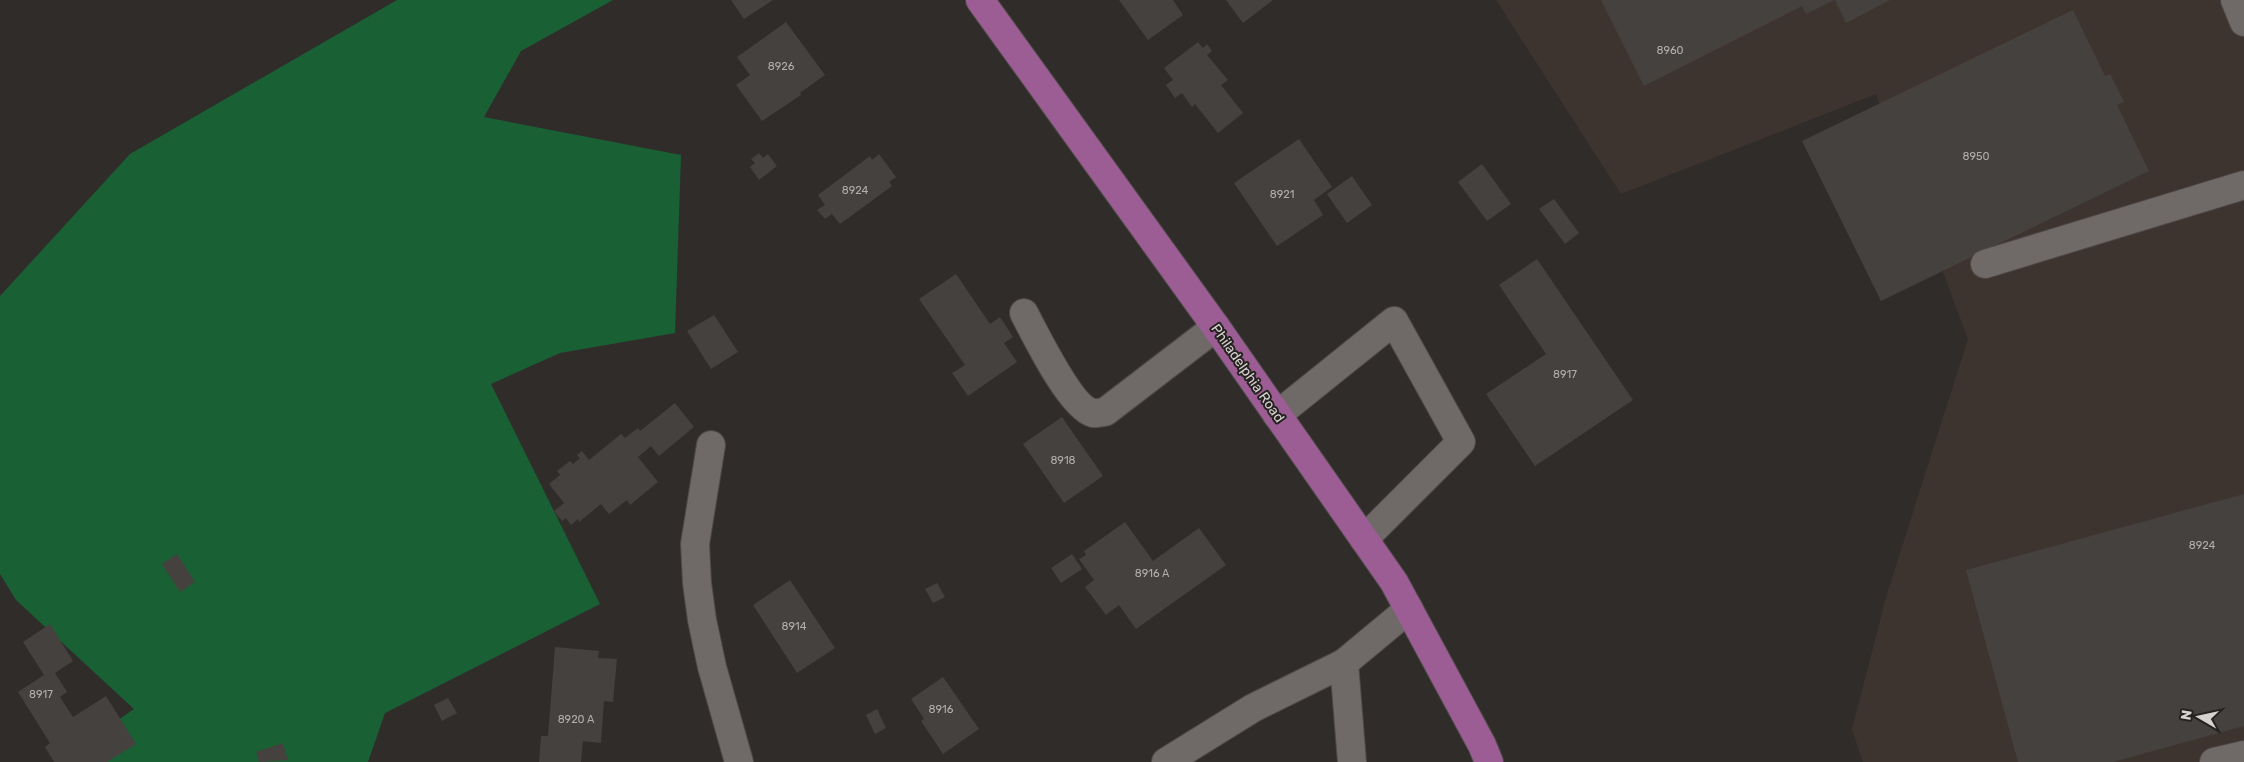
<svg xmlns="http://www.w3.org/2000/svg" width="2244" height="762" viewBox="0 0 2244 762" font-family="Rubik,sans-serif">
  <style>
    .built { fill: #3e342f }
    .forest { fill: #196134 }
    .building { fill: #45413e }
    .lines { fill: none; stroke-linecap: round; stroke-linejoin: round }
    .minor-casing { stroke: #4d4948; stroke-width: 30 }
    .major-casing { stroke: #4d4948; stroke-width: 30 }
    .minor { stroke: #6f6967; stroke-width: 28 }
    .major { stroke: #9b5d93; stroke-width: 28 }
    .labels { text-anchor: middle; stroke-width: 4; stroke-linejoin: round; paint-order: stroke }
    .number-label { font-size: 11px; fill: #b1aeac }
    .street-label { font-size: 14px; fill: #d5d2d1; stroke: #262220 }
  </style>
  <rect width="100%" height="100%" fill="#302c2a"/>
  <path class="built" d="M 1496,0 L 2244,0 L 2244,762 L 1863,762 L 1852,729 L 1887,594 L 1968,339 L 1876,94 L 1621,194 Z"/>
  <path class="forest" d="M 397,0 L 613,0 L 521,51 L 484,117 L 681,155 L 675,333 L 560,353 L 491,384 L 600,604 L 385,713 L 368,762 L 57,762 L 134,709 L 16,600 L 0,574 L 0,296 L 130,154 Z"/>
  <g class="building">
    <path d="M 731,0 L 773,0 L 744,19 Z"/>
    <path d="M 1119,0 L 1173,0 L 1183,15 L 1148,40 Z"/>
    <path d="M 1226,0 L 1273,0 L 1243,23 Z"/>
    <path d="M 1601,0 L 1834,0 L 1806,14 L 1802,6 L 1644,86 Z"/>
    <path d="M 1835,0 L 1890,0 L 1846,23 Z"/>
    <path d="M 2073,10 L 2105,76 L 2110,74 L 2124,102 L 2117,105 L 2149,171 L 1881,301 L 1802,141 Z"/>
    <path d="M 786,22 L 825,75 L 800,93 L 801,95 L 762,121 L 736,85 L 750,75 L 737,57 Z"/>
    <path d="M 1198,42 L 1203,48 L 1207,44 L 1212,51 L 1207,55 L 1228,80 L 1221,85 L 1243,113 L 1218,133 L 1195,104 L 1192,107 L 1182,93 L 1175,98 L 1166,85 L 1173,80 L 1164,68 Z"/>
    <path d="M 1299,139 L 1332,187 L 1314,200 L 1323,215 L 1277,246 L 1234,183 Z"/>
    <path d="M 759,153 L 763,158 L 768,154 L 777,166 L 759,180 L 750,167 L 755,163 L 751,159 Z"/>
    <path d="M 879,154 L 896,177 L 889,182 L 892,186 L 840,224 L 832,214 L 825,219 L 817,210 L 825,205 L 818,195 L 870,156 L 872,160 Z"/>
    <path d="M 1482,164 L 1511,204 L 1487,221 L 1458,182 Z"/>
    <path d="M 1352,176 L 1372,205 L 1347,223 L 1327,194 Z"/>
    <path d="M 1554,199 L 1579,233 L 1565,244 L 1539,209 Z"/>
    <path d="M 1537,259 L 1633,400 L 1535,466 L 1486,394 L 1546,354 L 1499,285 Z"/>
    <path d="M 956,274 L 990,324 L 1000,317 L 1013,337 L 1004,343 L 1017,362 L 968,396 L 952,373 L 965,365 L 919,299 Z"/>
    <path d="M 714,315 L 738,352 L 711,369 L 687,331 Z"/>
    <path d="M 675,403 L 694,427 L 659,456 L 651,446 L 638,457 L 658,482 L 630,505 L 627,500 L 609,514 L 601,504 L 579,522 L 578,519 L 571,525 L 566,518 L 562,521 L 554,511 L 564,503 L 549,484 L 560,475 L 557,471 L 570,461 L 573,464 L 580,458 L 577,455 L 582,451 L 589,460 L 621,434 L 625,438 L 638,428 L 640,431 Z"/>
    <path d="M 1062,417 L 1103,476 L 1064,503 L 1023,444 Z"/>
    <path d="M 2244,494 L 2244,726 L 2113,762 L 2018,762 L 1966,570 Z"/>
    <path d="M 1125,522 L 1153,561 L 1199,528 L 1226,565 L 1136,629 L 1119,605 L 1106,615 L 1085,587 L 1094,580 L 1079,559 L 1086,555 L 1084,551 Z"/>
    <path d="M 177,554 L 195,582 L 180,592 L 162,564 Z"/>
    <path d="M 1072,554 L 1082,569 L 1061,583 L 1051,568 Z"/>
    <path d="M 790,580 L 835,648 L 797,673 L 753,605 Z"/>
    <path d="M 937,583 L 945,597 L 933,603 L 925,589 Z"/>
    <path d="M 50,624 L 73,661 L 55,673 L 67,692 L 60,697 L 73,717 L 106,696 L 136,744 L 107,762 L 54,762 L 45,747 L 50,743 L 18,692 L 44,675 L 23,642 Z"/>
    <path d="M 555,647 L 599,651 L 598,658 L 617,659 L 613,702 L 604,701 L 601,743 L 583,741 L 581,762 L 539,762 L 541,736 L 548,736 Z"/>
    <path d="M 943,677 L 979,729 L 943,754 L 921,721 L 924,719 L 911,699 Z"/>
    <path d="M 448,698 L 457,713 L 442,721 L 434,705 Z"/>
    <path d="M 877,709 L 886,728 L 875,734 L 866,715 Z"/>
    <path d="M 283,743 L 288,760 L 259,762 L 256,752 Z"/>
  </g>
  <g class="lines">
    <defs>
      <g id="minor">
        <path d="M 2235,0 L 2244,22"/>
        <path d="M 1985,264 L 2244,185"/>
        <path d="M 1024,313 C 1035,334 1071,408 1093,413 C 1096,414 1102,412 1105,412 L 1216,327"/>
        <path d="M 1277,415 L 1394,321 L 1461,442 L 1364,539"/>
        <path d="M 711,445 L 695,544 L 697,583 L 702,620 L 712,667 L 739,762"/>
        <path d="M 1344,663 L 1352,762"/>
        <path d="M 1166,762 L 1253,708 L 1344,663 L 1409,609"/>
        <path d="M 2214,762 L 2244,755"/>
      </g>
      <path id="major" d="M 980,0 L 1216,327 L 1394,582 L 1482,745 L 1489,762"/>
    </defs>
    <use href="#minor" class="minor-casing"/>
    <use href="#major" class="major-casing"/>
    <use href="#minor" class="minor"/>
    <use href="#major" class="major"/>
  </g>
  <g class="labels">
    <g class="number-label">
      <text x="1670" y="54">8960</text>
      <text x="781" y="70">8926</text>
      <text x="1976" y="160">8950</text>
      <text x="855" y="194">8924</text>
      <text x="1282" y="198">8921</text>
      <text x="1565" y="378">8917</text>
      <text x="1063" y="464">8918</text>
      <text x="2202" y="549">8924</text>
      <text x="1152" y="577">8916 A</text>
      <text x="794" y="630">8914</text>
      <text x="41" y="698">8917</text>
      <text x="941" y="713">8916</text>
      <text x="576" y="723">8920 A</text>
    </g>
    <g class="street-label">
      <text transform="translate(1248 373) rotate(55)" y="5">Philadelphia Road</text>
    </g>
  </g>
  <g transform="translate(2199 717) rotate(279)" stroke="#262220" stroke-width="4" paint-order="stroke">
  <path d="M0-4L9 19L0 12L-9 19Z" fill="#d5d2d1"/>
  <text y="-8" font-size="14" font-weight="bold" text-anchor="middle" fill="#d5d2d1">N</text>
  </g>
</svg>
